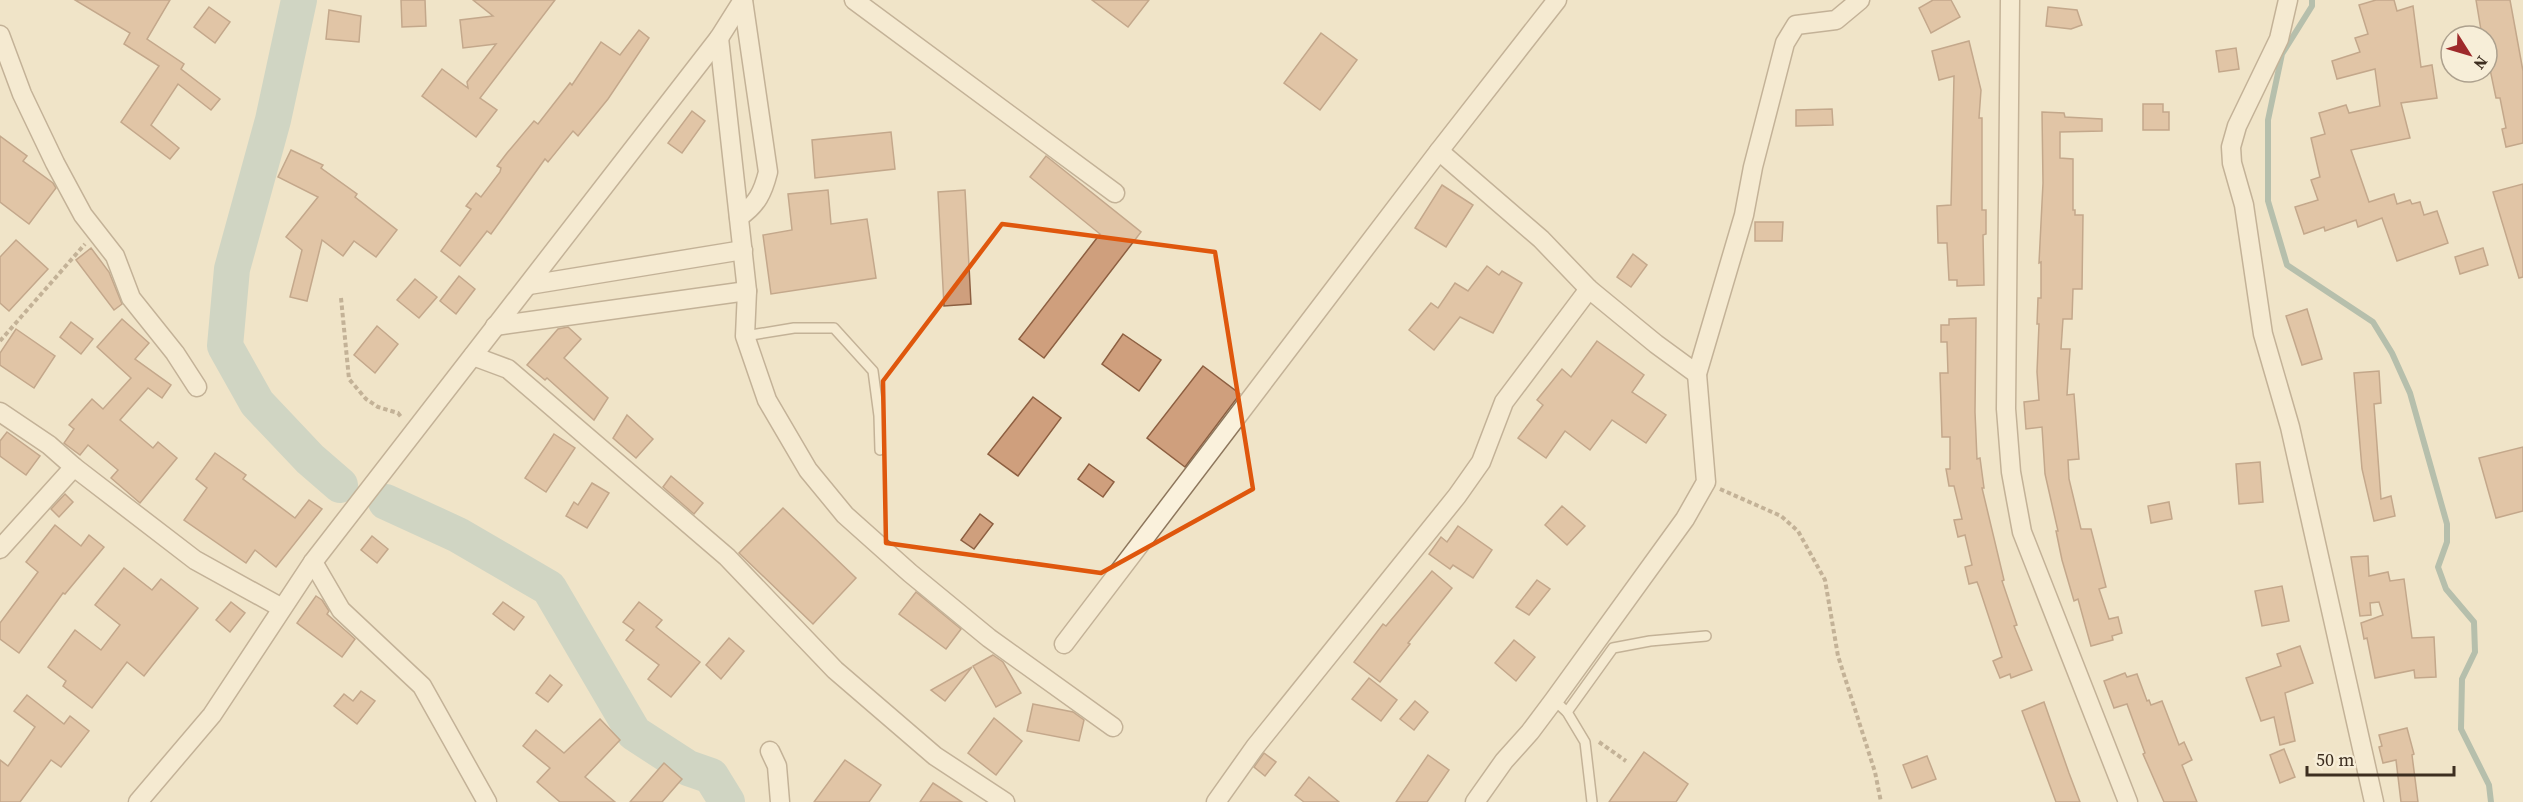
<svg xmlns="http://www.w3.org/2000/svg" width="2523" height="802" viewBox="0 0 2523 802" font-family="'Source Serif 4',serif">
  <style>
    .lines { fill: none; stroke-linecap: round; stroke-linejoin: round }
    .stream { stroke: #6f938a; stroke-width: 6 }
    .river { stroke: #a9c4bc; stroke-width: 36 }
    .building { fill: #cf9f7d; stroke: #8d5f41; stroke-width: 1.5 }
    .lane-casing { stroke: #8d765c; stroke-width: 12 }
    .street-casing { stroke: #8d765c; stroke-width: 21 }
    .path { stroke: #8d765c; stroke-width: 4; stroke-dasharray: 4.5 3; stroke-linecap: butt }
    .lane { stroke: #faf1dc; stroke-width: 9 }
    .street { stroke: #faf1dc; stroke-width: 18 }
    .marked { fill: none; stroke: #df570d; stroke-width: 4.5; stroke-linejoin: round }
  </style>
  <rect width="100%" height="100%" fill="#f0e4c8"/>
  <g class="lines">
    <path class="stream" d="M 2312,0 L 2312,6 L 2282,54 L 2268,120 L 2268,201 L 2287,265 L 2373,322 L 2392,353 L 2410,393 L 2447,524 L 2447,542 L 2438,567 L 2446,589 L 2474,622 L 2475,652 L 2462,679 L 2461,729 L 2489,785 L 2491,802"/>
    <g class="river">
      <path d="M 299,0 L 273,120 L 232,269 L 225,346 L 257,403 L 310,459 L 340,485"/>
      <path d="M 386,502 L 458,535 L 549,588 L 634,733 L 688,768 L 711,776 L 727,802"/>
    </g>
  </g>
  <g class="building">
    <path d="M 75,0 L 170,0 L 147,39 L 184,64 L 181,69 L 220,99 L 211,110 L 178,84 L 151,125 L 179,148 L 170,159 L 121,122 L 159,66 L 124,44 L 130,33 Z"/>
    <path d="M 401,0 L 425,0 L 426,26 L 402,27 Z"/>
    <path d="M 473,0 L 555,0 L 480,98 L 497,110 L 476,137 L 422,96 L 442,69 L 468,88 L 467,82 L 496,44 L 463,48 L 460,20 L 493,16 Z"/>
    <path d="M 1092,0 L 1149,0 L 1128,27 Z"/>
    <path d="M 1933,0 L 1951,0 L 1960,17 L 1931,33 L 1919,8 Z"/>
    <path d="M 2376,0 L 2394,0 L 2397,11 L 2413,6 L 2421,67 L 2432,65 L 2437,98 L 2401,103 L 2410,138 L 2351,150 L 2369,202 L 2394,194 L 2397,204 L 2410,200 L 2412,204 L 2420,202 L 2424,215 L 2437,211 L 2448,243 L 2397,261 L 2382,218 L 2358,227 L 2356,220 L 2325,231 L 2324,227 L 2304,234 L 2295,207 L 2318,200 L 2311,180 L 2320,177 L 2311,138 L 2325,134 L 2319,113 L 2346,105 L 2349,113 L 2380,106 L 2375,69 L 2337,79 L 2332,61 L 2360,52 L 2355,38 L 2368,34 L 2359,5 Z"/>
    <path d="M 2476,0 L 2510,0 L 2523,71 L 2523,143 L 2506,147 L 2502,129 L 2506,128 L 2500,98 L 2496,98 L 2487,55 L 2487,36 L 2482,36 Z"/>
    <path d="M 209,7 L 230,22 L 215,43 L 194,27 Z"/>
    <path d="M 2048,7 L 2077,10 L 2082,25 L 2071,29 L 2046,26 Z"/>
    <path d="M 329,10 L 361,16 L 359,42 L 326,39 Z"/>
    <path d="M 639,30 L 649,38 L 608,99 L 578,136 L 573,131 L 548,162 L 545,159 L 491,234 L 487,231 L 460,266 L 441,251 L 471,209 L 466,206 L 476,193 L 481,197 L 500,172 L 501,168 L 497,166 L 507,153 L 534,121 L 538,124 L 570,83 L 572,85 L 601,42 L 620,55 Z"/>
    <path d="M 1321,33 L 1357,60 L 1320,110 L 1284,83 Z"/>
    <path d="M 1969,41 L 1981,90 L 1979,118 L 1982,118 L 1982,210 L 1986,210 L 1986,234 L 1983,235 L 1984,285 L 1957,286 L 1957,280 L 1949,280 L 1947,243 L 1938,243 L 1937,206 L 1951,205 L 1954,76 L 1939,80 L 1932,51 Z"/>
    <path d="M 2236,48 L 2239,69 L 2219,72 L 2216,51 Z"/>
    <path d="M 2143,104 L 2163,104 L 2163,112 L 2169,112 L 2169,130 L 2143,130 Z"/>
    <path d="M 1832,109 L 1833,125 L 1796,126 L 1796,110 Z"/>
    <path d="M 692,111 L 705,121 L 682,153 L 668,143 Z"/>
    <path d="M 2042,112 L 2064,113 L 2065,117 L 2102,119 L 2102,131 L 2060,132 L 2060,158 L 2073,159 L 2073,210 L 2075,210 L 2075,215 L 2083,215 L 2082,289 L 2073,289 L 2072,319 L 2063,319 L 2061,349 L 2070,349 L 2067,395 L 2074,394 L 2079,459 L 2068,460 L 2069,479 L 2081,529 L 2091,529 L 2106,587 L 2099,589 L 2109,619 L 2118,617 L 2122,633 L 2112,636 L 2113,640 L 2091,646 L 2078,599 L 2074,601 L 2062,560 L 2056,531 L 2058,531 L 2045,474 L 2042,427 L 2026,429 L 2024,402 L 2039,400 L 2037,372 L 2039,324 L 2037,324 L 2038,298 L 2041,298 L 2041,262 L 2039,263 L 2043,183 Z"/>
    <path d="M 891,132 L 895,169 L 815,178 L 812,140 Z"/>
    <path d="M 0,136 L 27,156 L 23,161 L 53,183 L 56,188 L 29,224 L 0,202 Z"/>
    <path d="M 291,150 L 323,165 L 321,168 L 357,194 L 355,197 L 397,230 L 376,257 L 354,241 L 343,256 L 322,240 L 307,301 L 290,297 L 302,250 L 286,237 L 318,197 L 278,177 Z"/>
    <path d="M 1046,156 L 1141,232 L 1044,358 L 1019,339 L 1100,234 L 1030,177 Z"/>
    <path d="M 2523,184 L 2523,277 L 2519,278 L 2493,192 Z"/>
    <path d="M 1442,185 L 1473,205 L 1446,247 L 1415,228 Z"/>
    <path d="M 828,190 L 831,224 L 867,219 L 876,278 L 771,294 L 763,235 L 792,230 L 788,194 Z"/>
    <path d="M 965,190 L 971,304 L 944,306 L 938,192 Z"/>
    <path d="M 1755,222 L 1783,222 L 1782,241 L 1755,241 Z"/>
    <path d="M 16,240 L 48,269 L 9,311 L 0,303 L 0,257 Z"/>
    <path d="M 91,248 L 109,272 L 122,304 L 114,310 L 76,260 Z"/>
    <path d="M 2483,248 L 2488,265 L 2460,274 L 2455,257 Z"/>
    <path d="M 1633,254 L 1647,265 L 1631,287 L 1617,277 Z"/>
    <path d="M 1487,266 L 1499,275 L 1502,271 L 1522,283 L 1493,333 L 1460,317 L 1434,350 L 1409,330 L 1431,303 L 1438,308 L 1455,283 L 1468,291 Z"/>
    <path d="M 459,276 L 475,289 L 456,314 L 440,301 Z"/>
    <path d="M 415,279 L 437,297 L 419,318 L 397,300 Z"/>
    <path d="M 2307,309 L 2322,359 L 2302,365 L 2286,316 Z"/>
    <path d="M 1976,318 L 1975,412 L 1977,459 L 1980,458 L 1984,488 L 1982,488 L 2004,580 L 2002,581 L 2017,625 L 2014,626 L 2032,670 L 2011,678 L 2010,674 L 2000,678 L 1993,661 L 2002,657 L 1979,587 L 1977,582 L 1969,584 L 1965,567 L 1972,565 L 1965,535 L 1958,537 L 1954,520 L 1962,519 L 1954,486 L 1949,486 L 1946,469 L 1950,469 L 1950,437 L 1942,437 L 1940,373 L 1948,373 L 1947,342 L 1941,342 L 1941,325 L 1949,325 L 1949,319 Z"/>
    <path d="M 122,319 L 149,343 L 135,359 L 171,385 L 162,398 L 148,388 L 120,420 L 153,448 L 158,442 L 177,458 L 140,503 L 111,478 L 118,470 L 88,445 L 80,455 L 64,443 L 74,429 L 69,425 L 92,399 L 103,409 L 131,378 L 97,347 Z"/>
    <path d="M 71,322 L 93,339 L 81,354 L 60,337 Z"/>
    <path d="M 377,326 L 398,344 L 375,373 L 354,355 Z"/>
    <path d="M 568,327 L 581,339 L 564,358 L 608,398 L 594,420 L 547,378 L 545,380 L 527,365 L 558,329 Z"/>
    <path d="M 16,329 L 55,356 L 34,388 L 0,365 L 0,353 Z"/>
    <path d="M 1123,334 L 1161,360 L 1139,391 L 1102,364 Z"/>
    <path d="M 1597,341 L 1644,375 L 1632,392 L 1666,415 L 1646,443 L 1612,420 L 1590,450 L 1565,431 L 1546,458 L 1518,438 L 1543,405 L 1537,400 L 1562,369 L 1571,377 Z"/>
    <path d="M 1203,366 L 1240,394 L 1185,467 L 1147,438 Z"/>
    <path d="M 2379,371 L 2381,403 L 2374,404 L 2381,499 L 2391,496 L 2395,516 L 2374,521 L 2362,469 L 2354,373 Z"/>
    <path d="M 1033,397 L 1061,418 L 1018,476 L 988,454 Z"/>
    <path d="M 627,415 L 653,439 L 636,458 L 613,438 Z"/>
    <path d="M 7,432 L 40,456 L 26,475 L 0,456 L 0,441 Z"/>
    <path d="M 554,434 L 575,448 L 546,492 L 525,478 Z"/>
    <path d="M 2523,447 L 2523,511 L 2496,518 L 2479,458 Z"/>
    <path d="M 215,453 L 246,475 L 243,479 L 295,518 L 309,500 L 322,509 L 276,567 L 255,550 L 246,563 L 184,520 L 207,488 L 196,479 Z"/>
    <path d="M 2260,462 L 2263,502 L 2239,504 L 2236,464 Z"/>
    <path d="M 1089,464 L 1114,482 L 1103,497 L 1078,479 Z"/>
    <path d="M 671,476 L 703,503 L 694,514 L 663,487 Z"/>
    <path d="M 592,483 L 609,493 L 587,528 L 566,516 L 574,502 L 578,505 Z"/>
    <path d="M 65,494 L 73,502 L 59,517 L 51,509 Z"/>
    <path d="M 2169,502 L 2172,519 L 2151,523 L 2148,506 Z"/>
    <path d="M 1562,506 L 1585,526 L 1567,545 L 1545,525 Z"/>
    <path d="M 783,508 L 856,578 L 813,624 L 739,553 Z"/>
    <path d="M 980,514 L 993,524 L 974,549 L 961,540 Z"/>
    <path d="M 55,525 L 81,546 L 89,535 L 104,547 L 65,594 L 63,593 L 19,653 L 0,639 L 0,623 L 38,572 L 26,562 Z"/>
    <path d="M 1458,526 L 1492,550 L 1473,578 L 1453,565 L 1450,569 L 1429,554 L 1441,537 L 1447,542 Z"/>
    <path d="M 372,536 L 388,549 L 377,563 L 361,550 Z"/>
    <path d="M 2368,556 L 2369,576 L 2388,572 L 2390,581 L 2404,579 L 2412,638 L 2434,637 L 2436,677 L 2415,678 L 2414,670 L 2375,678 L 2367,638 L 2364,639 L 2361,623 L 2383,615 L 2379,602 L 2370,603 L 2371,615 L 2360,616 L 2351,557 Z"/>
    <path d="M 124,568 L 152,590 L 161,579 L 198,608 L 144,676 L 127,662 L 92,708 L 63,686 L 66,681 L 48,667 L 75,630 L 101,650 L 120,625 L 95,605 Z"/>
    <path d="M 1432,571 L 1452,588 L 1408,643 L 1410,644 L 1380,682 L 1354,662 L 1383,624 L 1386,626 Z"/>
    <path d="M 1537,580 L 1550,589 L 1529,615 L 1516,607 Z"/>
    <path d="M 2282,586 L 2289,621 L 2262,626 L 2255,591 Z"/>
    <path d="M 916,592 L 961,629 L 946,649 L 899,614 Z"/>
    <path d="M 316,596 L 322,600 L 329,611 L 327,614 L 355,639 L 342,657 L 297,623 Z"/>
    <path d="M 231,602 L 245,613 L 230,632 L 216,620 Z"/>
    <path d="M 503,602 L 524,617 L 514,630 L 493,614 Z"/>
    <path d="M 639,602 L 662,620 L 656,627 L 700,662 L 671,697 L 648,679 L 659,665 L 626,640 L 634,630 L 623,622 Z"/>
    <path d="M 729,638 L 744,651 L 721,679 L 706,665 Z"/>
    <path d="M 1514,640 L 1535,657 L 1516,681 L 1495,663 Z"/>
    <path d="M 2300,646 L 2313,683 L 2285,693 L 2295,741 L 2280,745 L 2274,717 L 2261,721 L 2246,678 L 2281,666 L 2277,654 Z"/>
    <path d="M 993,655 L 1003,662 L 1021,693 L 996,707 L 973,666 Z"/>
    <path d="M 972,667 L 945,701 L 931,690 Z"/>
    <path d="M 2125,673 L 2127,677 L 2137,674 L 2147,701 L 2149,700 L 2151,705 L 2162,701 L 2179,745 L 2184,742 L 2192,760 L 2182,765 L 2197,802 L 2164,802 L 2143,754 L 2145,753 L 2127,704 L 2114,708 L 2104,681 Z"/>
    <path d="M 550,675 L 562,685 L 548,702 L 536,693 Z"/>
    <path d="M 1369,678 L 1397,700 L 1381,721 L 1352,699 Z"/>
    <path d="M 361,691 L 375,701 L 357,724 L 334,706 L 344,694 L 353,701 Z"/>
    <path d="M 27,695 L 64,724 L 70,716 L 89,731 L 61,767 L 51,760 L 20,802 L 0,802 L 0,760 L 8,766 L 35,727 L 14,711 Z"/>
    <path d="M 1415,701 L 1428,712 L 1414,730 L 1400,719 Z"/>
    <path d="M 2044,702 L 2069,773 L 2080,802 L 2056,802 L 2022,711 Z"/>
    <path d="M 1033,704 L 1073,712 L 1084,720 L 1079,741 L 1027,731 Z"/>
    <path d="M 994,718 L 1022,741 L 996,775 L 968,753 Z"/>
    <path d="M 600,719 L 620,740 L 585,777 L 615,802 L 560,802 L 537,782 L 550,768 L 523,746 L 536,730 L 564,753 Z"/>
    <path d="M 2407,728 L 2414,754 L 2412,755 L 2418,802 L 2401,802 L 2396,760 L 2383,763 L 2379,747 L 2382,746 L 2379,735 Z"/>
    <path d="M 2284,749 L 2295,777 L 2280,783 L 2270,755 Z"/>
    <path d="M 1644,752 L 1688,784 L 1676,802 L 1609,802 Z"/>
    <path d="M 1264,753 L 1276,762 L 1265,776 L 1254,767 Z"/>
    <path d="M 1428,755 L 1449,770 L 1427,802 L 1396,802 Z"/>
    <path d="M 1927,756 L 1936,779 L 1912,788 L 1903,765 Z"/>
    <path d="M 845,760 L 881,785 L 869,802 L 814,802 Z"/>
    <path d="M 664,763 L 682,779 L 662,802 L 630,802 Z"/>
    <path d="M 1309,777 L 1339,802 L 1304,802 L 1295,795 Z"/>
    <path d="M 933,783 L 962,802 L 920,802 Z"/>
  </g>
  <g class="lines">
    <defs>
      <g id="lane">
        <path d="M 745,336 L 794,328 L 834,328 L 873,371 L 879,416 L 880,450"/>
        <path d="M 1554,700 L 1567,712 L 1585,742 L 1592,802"/>
        <path d="M 1567,712 L 1613,648 L 1650,641 L 1706,636"/>
      </g>
      <g id="street">
        <path d="M 854,0 L 1115,193"/>
        <path d="M 2010,0 L 2006,409 L 2011,472 L 2022,532 L 2128,802"/>
        <path d="M 2288,0 L 2279,39 L 2237,126 L 2231,147 L 2232,163 L 2244,205 L 2263,334 L 2290,427 L 2374,802"/>
        <path d="M 0,35 L 22,94 L 55,163 L 83,215 L 115,256 L 131,298 L 175,353 L 197,387"/>
        <path d="M 719,38 L 747,291 L 745,336 L 767,400 L 808,470 L 845,515 L 910,573 L 989,638 L 1113,727"/>
        <path d="M 1439,151 L 1541,239 L 1589,289 L 1656,344 L 1697,374"/>
        <path d="M 739,217 C 757,205 763,192 768,172 L 743,0"/>
        <path d="M 529,285 L 743,250"/>
        <path d="M 495,326 L 747,291"/>
        <path d="M 473,356 L 508,369 L 727,557 L 835,670 L 935,756 L 1005,802"/>
        <path d="M 0,412 L 49,445 L 74,467 L 195,560 L 282,608"/>
        <path d="M 0,549 L 74,467"/>
        <path d="M 313,562 L 341,610 L 422,686 L 487,802"/>
        <path d="M 1064,644 L 1439,151 L 1557,0"/>
        <path d="M 770,751 L 777,766 L 780,802"/>
        <path d="M 138,802 L 212,715 L 313,562 L 719,38 L 743,0"/>
        <path d="M 1216,802 L 1255,747 L 1457,496 L 1481,462 L 1504,402 L 1589,289"/>
        <path d="M 1475,802 L 1504,761 L 1530,732 L 1554,700 L 1685,519 L 1706,482 L 1697,374 L 1744,215 L 1753,167 L 1785,43 L 1796,25 L 1836,20 L 1860,0"/>
      </g>
    </defs>
    <use href="#lane" class="lane-casing"/>
    <use href="#street" class="street-casing"/>
    <g class="path">
      <path d="M 341,298 L 349,379 L 366,399 L 378,407 L 398,413 L 402,418"/>
      <path d="M 0,341 L 85,244"/>
      <path d="M 1720,489 L 1781,516 L 1798,531 L 1825,580 L 1838,656 L 1875,772 L 1881,802"/>
      <path d="M 1599,742 L 1626,761"/>
    </g>
    <use href="#lane" class="lane"/>
    <use href="#street" class="street"/>
  </g>
  <path d="M0 0H2523V802H0ZM 1002,224 L 1215,252 L 1253,489 L 1101,573 L 886,543 L 883,381 Z" fill="#f0e4c8" fill-opacity=".55" fill-rule="evenodd"/>
  <path class="marked" d="M 1002,224 L 1215,252 L 1253,489 L 1101,573 L 886,543 L 883,381 Z"/>
  <g transform="translate(2469 54) rotate(127)"><circle r="28" fill="#f7eed8" stroke="#ada18e" stroke-width="1.5"/>
  <path d="M0-4.5L10 22L0 15L-10 22Z" fill="#9e2a2b"/>
  <text y="-9" font-size="16" font-weight="bold" text-anchor="middle" fill="#3d2e20">N</text>
  </g>
  <path d="M2307 766v9h147v-9" fill="none" stroke="#3d2e20" stroke-width="3"/>
  <text x="2316" y="766" font-size="18" fill="#3d2e20" stroke="#f7eed8" stroke-width="4.5" paint-order="stroke">50 m</text>
</svg>
